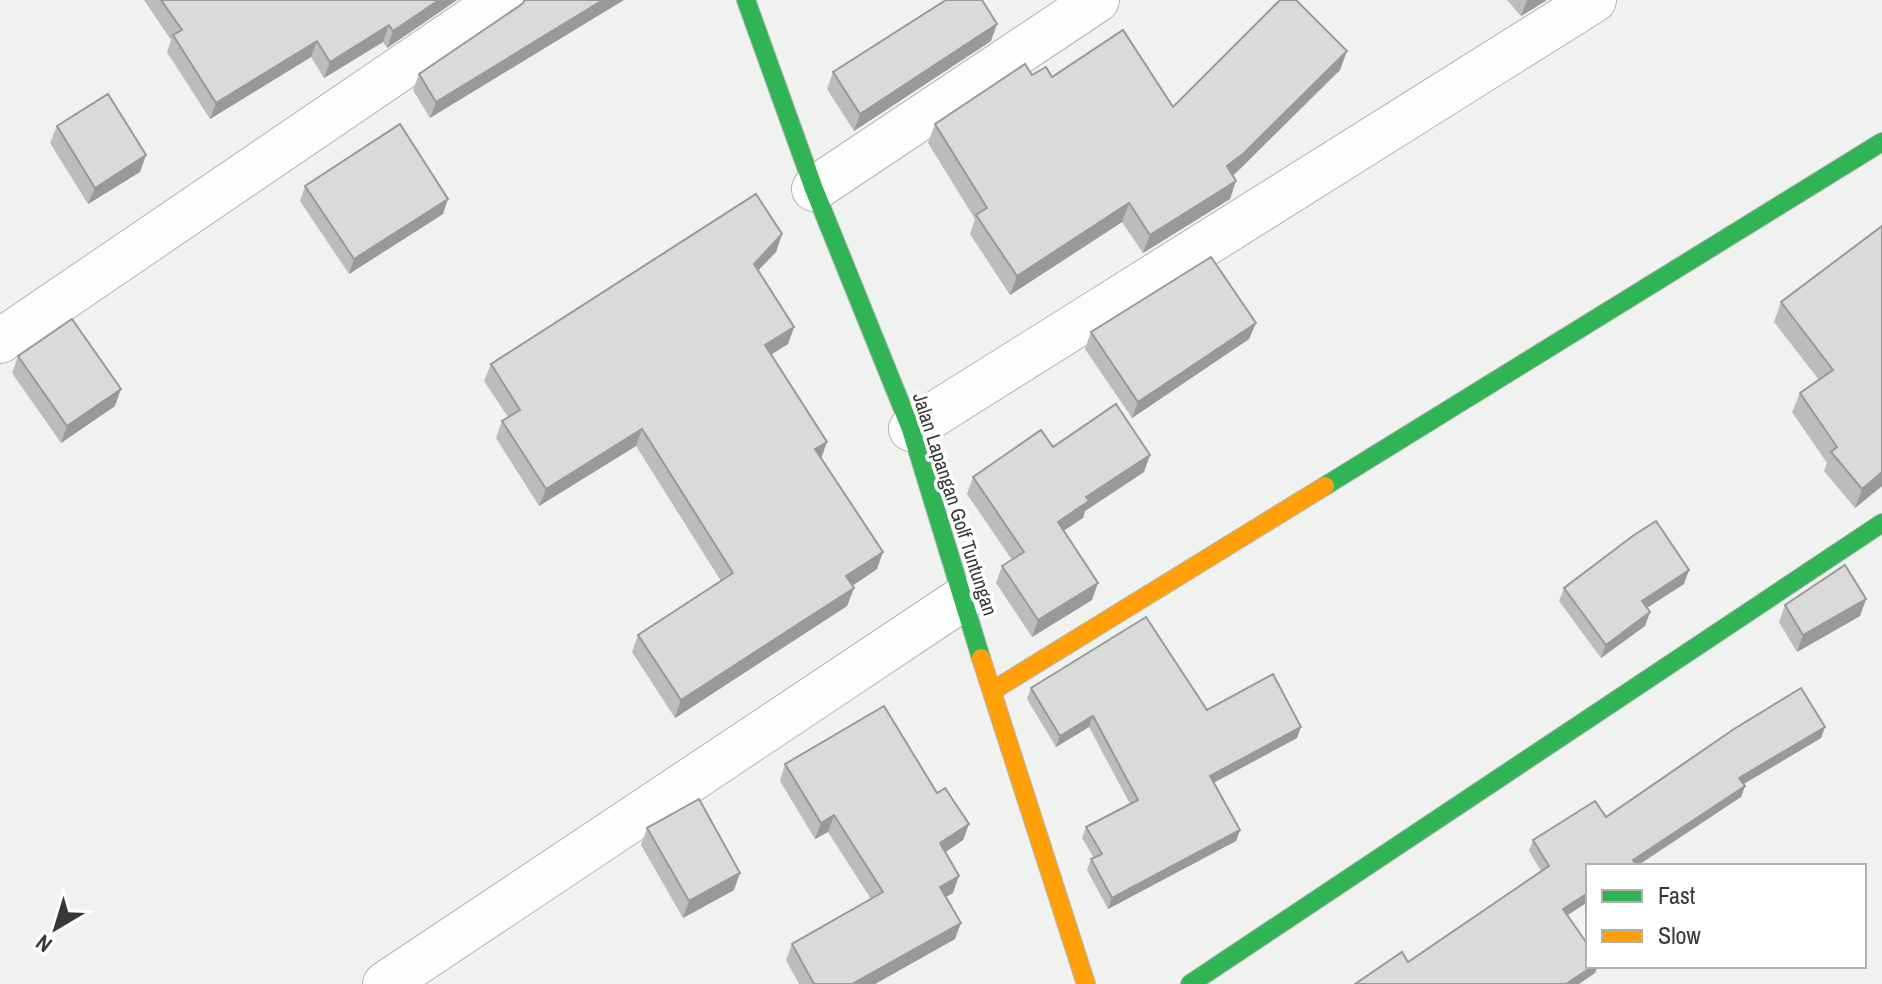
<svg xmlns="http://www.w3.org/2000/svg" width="1882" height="984" viewBox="0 0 1882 984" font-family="'Archivo Narrow',sans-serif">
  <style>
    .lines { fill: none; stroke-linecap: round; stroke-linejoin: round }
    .street-casing { stroke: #b5b6b4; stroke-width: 46 }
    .fast-casing { stroke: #b5b6b4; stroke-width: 20 }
    .slow-casing { stroke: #b5b6b4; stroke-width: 20 }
    .street { stroke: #fdfdfd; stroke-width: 44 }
    .fast { stroke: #30b455; stroke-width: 18 }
    .slow { stroke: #ff9f0a; stroke-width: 18 }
    .wall { fill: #bbbcbb }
    .shaded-wall { fill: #989998 }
    .building { fill: #d9dbd9; stroke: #989998; stroke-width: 2 }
    .labels { text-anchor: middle; stroke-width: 7; stroke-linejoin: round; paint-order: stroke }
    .street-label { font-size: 20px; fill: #383937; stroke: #fff }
  </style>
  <rect width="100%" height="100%" fill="#f0f2ef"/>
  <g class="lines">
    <defs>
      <g id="street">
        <path d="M 814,189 L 1097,0"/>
        <path d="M 0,341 L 501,0"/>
        <path d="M 911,429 L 1594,0"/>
        <path d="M 385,984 L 962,599"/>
      </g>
      <g id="fast">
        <path d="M 746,0 L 814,189 L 911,429 L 981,658"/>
        <path d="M 1325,486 L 1882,142"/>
        <path d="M 1190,984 L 1882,523"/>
      </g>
      <g id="slow">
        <path d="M 981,658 L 1086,984"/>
        <path d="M 992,691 L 1325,486"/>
      </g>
    </defs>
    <use href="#street" class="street-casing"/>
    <use href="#fast" class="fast-casing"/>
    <use href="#slow" class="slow-casing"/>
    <use href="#street" class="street"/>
    <use href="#fast" class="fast"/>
    <use href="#slow" class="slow"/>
  </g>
  <g class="wall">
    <path d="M 144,0 L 457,0 L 387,48 L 383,42 L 324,78 L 311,57 L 210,119 L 167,52 L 171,40 Z"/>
    <path d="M 1507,0 L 1547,0 L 1521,16 Z"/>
    <path d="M 522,4 L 430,118 L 413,90 L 419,74 Z"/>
    <path d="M 991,41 L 854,131 L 827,89 L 833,72 Z"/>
    <path d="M 1340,70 L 1233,175 L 1230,199 L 1143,253 L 1122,222 L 1010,295 L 970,234 L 975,219 L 928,143 L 935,124 L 1032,75 L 1052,77 L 1173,107 Z"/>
    <path d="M 57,126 L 146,155 L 140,172 L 88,204 L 50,143 Z"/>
    <path d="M 305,186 L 443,214 L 349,274 L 300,201 Z"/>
    <path d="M 1882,226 L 1882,486 L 1855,508 L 1824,471 L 1827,463 L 1792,412 L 1800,393 L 1819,380 L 1774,322 L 1781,302 Z"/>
    <path d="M 782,234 L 776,252 L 758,270 L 794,327 L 788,344 L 772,354 L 821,458 L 877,569 L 852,586 L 854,588 L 847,606 L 675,718 L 632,652 L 638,635 L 721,581 L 636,446 L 539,506 L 496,438 L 502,421 L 508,417 L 484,381 L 491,364 Z"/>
    <path d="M 1256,323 L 1249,339 L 1132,418 L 1085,349 L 1091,332 Z"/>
    <path d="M 18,356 L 115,406 L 61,443 L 12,373 Z"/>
    <path d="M 1053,447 L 1150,455 L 1144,472 L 1085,511 L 1083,518 L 1063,531 L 1092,600 L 1032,637 L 996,583 L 1002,566 L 1012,560 L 967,494 L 973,477 Z"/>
    <path d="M 1684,584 L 1647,608 L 1650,612 L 1645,626 L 1601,658 L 1559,601 L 1564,588 Z"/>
    <path d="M 1866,599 L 1860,616 L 1797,652 L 1779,622 L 1785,605 Z"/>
    <path d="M 1031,688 L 1207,710 L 1297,738 L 1214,782 L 1240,830 L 1236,841 L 1108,909 L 1087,870 L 1091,859 L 1094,858 L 1082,838 L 1086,827 L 1130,804 L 1089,727 L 1056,747 L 1027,699 Z"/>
    <path d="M 1825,727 L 1821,738 L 1744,784 L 1745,786 L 1741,797 L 1588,866 L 1588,902 L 1568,915 L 1595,973 L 1408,962 L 1541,871 L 1529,851 L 1533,840 L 1606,817 Z"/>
    <path d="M 785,764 L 937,793 L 969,824 L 963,840 L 945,852 L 953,893 L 946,897 L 955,939 L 875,984 L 799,984 L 786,960 L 792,944 L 871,899 L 828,832 L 815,839 L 780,781 Z"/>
    <path d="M 647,828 L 734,890 L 683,918 L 641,845 Z"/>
  </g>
  <g class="shaded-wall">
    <path d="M 439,0 L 457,0 L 387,48 L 393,31 Z"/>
    <path d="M 603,0 L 624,0 L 430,118 L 436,102 Z"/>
    <path d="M 1527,0 L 1547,0 L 1521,16 Z"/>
    <path d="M 997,24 L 991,41 L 854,131 L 860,114 Z"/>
    <path d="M 389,25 L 383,42 L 324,78 L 330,62 Z"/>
    <path d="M 317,41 L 311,57 L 210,119 L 216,103 Z"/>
    <path d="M 1347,51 L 1340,70 L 1237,172 L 1220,185 L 1227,166 Z"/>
    <path d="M 146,155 L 140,172 L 88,204 L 95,188 Z"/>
    <path d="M 1236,181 L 1230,199 L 1143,253 L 1150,235 Z"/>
    <path d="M 448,199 L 443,214 L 349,274 L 354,259 Z"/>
    <path d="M 1129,203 L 1122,222 L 1010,295 L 1017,276 Z"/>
    <path d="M 782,234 L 776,252 L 748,281 L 754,264 Z"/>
    <path d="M 1256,323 L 1249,339 L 1132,418 L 1138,402 Z"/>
    <path d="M 794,327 L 788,344 L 759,362 L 765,345 Z"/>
    <path d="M 121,389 L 115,406 L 61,443 L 67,426 Z"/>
    <path d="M 642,429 L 636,446 L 539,506 L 546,489 Z"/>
    <path d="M 827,442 L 821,459 L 815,449 Z"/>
    <path d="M 1150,455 L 1144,472 L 1085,511 L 1083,518 L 1051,539 L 1058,522 L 1086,497 Z"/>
    <path d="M 1882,472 L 1882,486 L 1855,508 L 1862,489 Z"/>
    <path d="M 883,552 L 877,569 L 840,594 L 846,576 Z"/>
    <path d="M 1689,570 L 1684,584 L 1637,614 L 1642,601 Z"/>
    <path d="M 1098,583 L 1092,600 L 1032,637 L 1038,620 Z"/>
    <path d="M 854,588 L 847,606 L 675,718 L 681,700 Z"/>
    <path d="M 1866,599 L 1860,616 L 1797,652 L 1803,635 Z"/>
    <path d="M 1650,612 L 1645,626 L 1601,658 L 1606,645 Z"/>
    <path d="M 1093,716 L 1089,727 L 1056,747 L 1060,736 Z"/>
    <path d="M 1301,727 L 1297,738 L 1206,787 L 1210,776 Z"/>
    <path d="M 1825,727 L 1821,738 L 1735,789 L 1739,778 Z"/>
    <path d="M 1745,786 L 1741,797 L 1637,866 L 1630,866 L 1633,860 Z"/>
    <path d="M 834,815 L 828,832 L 815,839 L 821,823 Z"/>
    <path d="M 969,824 L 963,840 L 934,860 L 940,843 Z"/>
    <path d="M 1240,830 L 1236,841 L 1108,909 L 1112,898 Z"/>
    <path d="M 740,873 L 734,890 L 683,918 L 689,901 Z"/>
    <path d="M 959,876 L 953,893 L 935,903 L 940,887 Z"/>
    <path d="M 1588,893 L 1588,902 L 1559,920 L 1563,909 Z"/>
    <path d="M 961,923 L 955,939 L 875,984 L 852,984 Z"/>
    <path d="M 1593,966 L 1598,966 L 1595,973 L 1579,984 L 1566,984 Z"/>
  </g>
  <g class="building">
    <path d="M 161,0 L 439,0 L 393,31 L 389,25 L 330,62 L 317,41 L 216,103 L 173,35 L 182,30 Z"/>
    <path d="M 525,0 L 603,0 L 436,102 L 419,74 L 522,4 Z"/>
    <path d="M 946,0 L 982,0 L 997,24 L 860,114 L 833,72 Z"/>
    <path d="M 1280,0 L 1296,0 L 1347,51 L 1244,153 L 1227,166 L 1236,181 L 1150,235 L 1129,203 L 1017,276 L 976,215 L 987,208 L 935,124 L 1025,64 L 1032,75 L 1046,67 L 1052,77 L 1123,30 L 1173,107 Z"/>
    <path d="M 108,94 L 146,155 L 95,188 L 57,126 Z"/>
    <path d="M 400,124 L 448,199 L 354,259 L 305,186 Z"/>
    <path d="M 756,194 L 782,234 L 754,264 L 794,327 L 765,345 L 827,442 L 815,449 L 883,552 L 846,576 L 854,588 L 681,700 L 638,635 L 733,573 L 642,429 L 546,489 L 502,421 L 520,410 L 491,364 Z"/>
    <path d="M 1882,226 L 1882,472 L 1862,489 L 1831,452 L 1837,447 L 1800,393 L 1833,370 L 1781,302 Z"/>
    <path d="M 1211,257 L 1256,323 L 1138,402 L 1091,332 Z"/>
    <path d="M 72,319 L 121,389 L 67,426 L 18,356 Z"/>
    <path d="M 1116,404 L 1150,455 L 1086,497 L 1089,501 L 1058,522 L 1098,583 L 1038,620 L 1002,566 L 1024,552 L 973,477 L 1041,430 L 1053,447 Z"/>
    <path d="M 1656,521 L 1689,570 L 1642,601 L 1650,612 L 1606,645 L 1564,588 L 1634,535 Z"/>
    <path d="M 1845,565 L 1866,599 L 1803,635 L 1785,605 Z"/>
    <path d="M 1146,617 L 1207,710 L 1273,674 L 1301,727 L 1210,776 L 1240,830 L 1112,898 L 1091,859 L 1102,854 L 1086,827 L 1138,800 L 1093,716 L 1060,736 L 1031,688 Z"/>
    <path d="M 1801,688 L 1825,727 L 1739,778 L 1745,786 L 1633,860 L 1635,863 L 1630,866 L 1588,866 L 1588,893 L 1563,909 L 1588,945 L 1588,966 L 1593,966 L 1566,984 L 1355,984 L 1402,952 L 1408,962 L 1549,866 L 1533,840 L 1595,801 L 1606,817 L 1734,729 Z"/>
    <path d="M 884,706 L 937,793 L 945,788 L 969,824 L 940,843 L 959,876 L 940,887 L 961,923 L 852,984 L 814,984 L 792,944 L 883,892 L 834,815 L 821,823 L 785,764 Z"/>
    <path d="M 699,799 L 740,873 L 689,901 L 647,828 Z"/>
  </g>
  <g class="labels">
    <g class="street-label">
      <text transform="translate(955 504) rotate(72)" y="7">Jalan Lapangan Golf Tuntungan</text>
    </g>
  </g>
  <rect x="1586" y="864" width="280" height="104" fill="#ffffff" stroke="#afb0af" stroke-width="2"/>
  <rect x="1602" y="890" width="40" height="12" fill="#30b455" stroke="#afb0af" stroke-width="2"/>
  <text x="1658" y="904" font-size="24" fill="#383937">Fast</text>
  <rect x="1602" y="930" width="40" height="12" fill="#ff9f0a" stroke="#afb0af" stroke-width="2"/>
  <text x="1658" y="944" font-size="24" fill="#383937">Slow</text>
  <g transform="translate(56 928) rotate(218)" stroke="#ffffff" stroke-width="6" paint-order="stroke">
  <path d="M0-6L14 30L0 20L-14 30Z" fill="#383937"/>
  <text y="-12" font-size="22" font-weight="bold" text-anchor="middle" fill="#383937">N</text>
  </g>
</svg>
